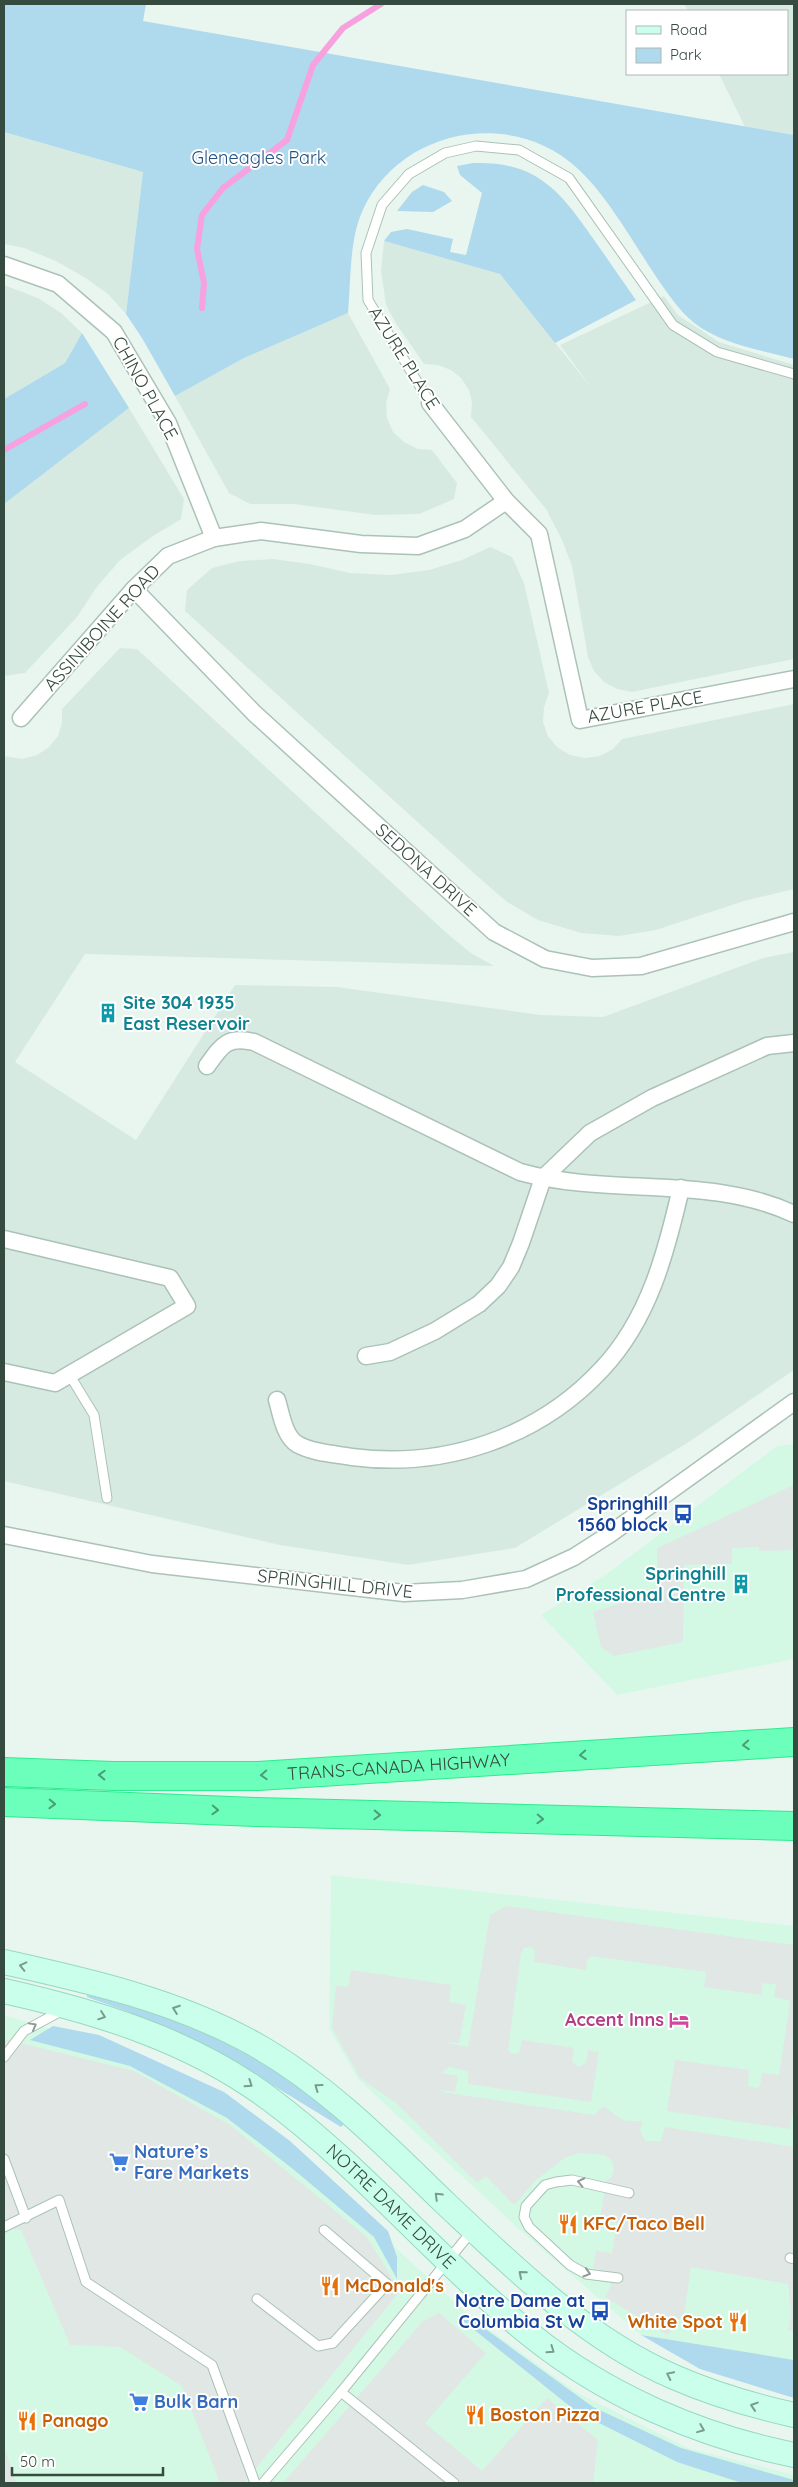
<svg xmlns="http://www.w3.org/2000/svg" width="798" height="2487" viewBox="0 0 798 2487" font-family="Quicksand,sans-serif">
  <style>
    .residential { fill: #d7eae2 }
    .commercial { fill: #d3f9e4 }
    .green { fill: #afd9ed }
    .parking { fill: #e1e7e4 }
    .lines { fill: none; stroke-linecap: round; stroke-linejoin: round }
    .stream { stroke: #f7a1de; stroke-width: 6 }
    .lane-casing { stroke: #abc2b7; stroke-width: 11 }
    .street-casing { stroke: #abc2b7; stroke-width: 19 }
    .secondary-casing { stroke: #95dabf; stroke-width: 26 }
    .highway-casing { stroke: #2eeb8e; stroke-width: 30 }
    .lane { stroke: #fff; stroke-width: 9 }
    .street { stroke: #fff; stroke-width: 16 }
    .secondary { stroke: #caffec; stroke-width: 24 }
    .highway { stroke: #6bffbb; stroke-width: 28 }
    .oneway { stroke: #4e9c77 }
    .oneway2 { stroke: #799c8d }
    .oneway3 { stroke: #909c96 }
    .labels { text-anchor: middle; stroke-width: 4; stroke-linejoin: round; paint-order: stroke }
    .park-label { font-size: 18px; fill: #235383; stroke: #fff }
    .street-label { font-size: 18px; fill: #364b40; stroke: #fff }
    .culture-label { font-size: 18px; font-weight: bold; fill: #0d838f; stroke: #fff; text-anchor: start }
    .transit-label { font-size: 18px; font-weight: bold; fill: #164399; stroke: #fff; text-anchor: end }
    .hotel-label { font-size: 18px; font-weight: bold; fill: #b23c85; stroke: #fff; text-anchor: end }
    .shop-label { font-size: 18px; font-weight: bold; fill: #366cbe; stroke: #fff; text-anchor: start }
    .food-label { font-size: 18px; font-weight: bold; fill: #c56008; stroke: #fff; text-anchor: start }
  </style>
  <rect width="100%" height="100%" fill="#e9f6f0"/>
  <g class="residential">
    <path d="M 684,4 L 794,4 L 794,135 L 745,127 L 719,74 L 787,74 L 787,11 L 688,11 Z"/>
    <path d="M 4,132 L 143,172 L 126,314 L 108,294 L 84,277 L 56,261 L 24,248 L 4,244 Z"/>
    <path d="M 384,241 L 500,274 L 590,386 L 560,345 L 664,296 L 678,315 L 719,342 L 794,365 L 794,659 L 632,692 L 617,689 L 604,682 L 594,671 L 588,657 L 572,566 L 562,540 L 546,509 L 471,417 L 472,403 L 469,390 L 461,378 L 451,370 L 438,365 L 424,364 L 397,325 L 386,305 L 381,271 Z"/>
    <path d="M 4,285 L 38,298 L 61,313 L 82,333 L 65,363 L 4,399 Z"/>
    <path d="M 348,313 L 390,389 L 386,403 L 387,418 L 393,432 L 404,442 L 418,449 L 432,450 L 457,483 L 454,499 L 419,514 L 375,515 L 294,504 L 250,504 L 229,493 L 175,396 L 244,358 Z"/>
    <path d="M 129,408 L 184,499 L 181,519 L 153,536 L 120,560 L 96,588 L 77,617 L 25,673 L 4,676 L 4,504 Z"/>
    <path d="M 490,547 L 512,557 L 524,583 L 549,693 L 544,707 L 543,722 L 548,736 L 557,747 L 570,755 L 585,758 L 600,756 L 613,749 L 622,739 L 794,704 L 794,889 L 744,901 L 656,930 L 619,936 L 581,933 L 538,920 L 507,902 L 477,876 L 185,611 L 187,590 L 212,568 L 240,561 L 273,559 L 310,564 L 350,573 L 391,575 L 429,570 L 462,560 Z"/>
    <path d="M 120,648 L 137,649 L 450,936 L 471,953 L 494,966 L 85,954 L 15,1062 L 136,1140 L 235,985 L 337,987 L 541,1015 L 603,1017 L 763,958 L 794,952 L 794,1370 L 692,1440 L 515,1548 L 408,1565 L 280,1545 L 4,1481 L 4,756 L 22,759 L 37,755 L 49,747 L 58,736 L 62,723 L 62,709 Z"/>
  </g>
  <g class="commercial">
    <path d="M 794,1444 L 794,1659 L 617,1695 L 541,1615 L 608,1573 L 777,1446 Z"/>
    <path d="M 331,1875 L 794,1926 L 794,2360 L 641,2335 L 521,2231 L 358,2079 L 329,2028 Z"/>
    <path d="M 4,2015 L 54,2030 L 119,2057 L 235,2116 L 398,2250 L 469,2315 L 576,2392 L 688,2448 L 794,2475 L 794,2483 L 4,2483 Z"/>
  </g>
  <g class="green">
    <path d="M 4,4 L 146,4 L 143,21 L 794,135 L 794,359 C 761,350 720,344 693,322 C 678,309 668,294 657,278 C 634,244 607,195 577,168 C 512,108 399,128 362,212 C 349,242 351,280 348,313 L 244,358 L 175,396 L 142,338 L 126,314 L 143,172 L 4,132 Z"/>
    <path d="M 473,163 C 535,161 559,189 592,237 C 607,258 621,279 636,300 L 555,343 L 500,274 L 384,241 L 391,232 L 407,229 L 453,239 L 450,252 L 466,255 L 482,193 L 460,175 L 457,166 Z"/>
    <path d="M 423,185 L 444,192 L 452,201 L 433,212 L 397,211 L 412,192 Z"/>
    <path d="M 82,333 L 129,408 L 4,504 L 4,399 L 65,363 Z"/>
    <path d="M 87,1995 C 179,2016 275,2058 344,2124 L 341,2127 L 210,2047 L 126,2011 L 87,1997 Z"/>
    <path d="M 53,2026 L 99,2035 L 224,2092 L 290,2141 L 388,2231 L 397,2257 L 397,2279 L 374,2237 L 293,2169 L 227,2118 L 130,2066 L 30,2040 Z"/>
    <path d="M 462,2320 L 473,2320 L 593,2407 L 681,2448 L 794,2480 L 794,2483 L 742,2483 L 677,2462 L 577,2412 Z"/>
    <path d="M 641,2335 L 794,2360 L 794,2398 L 700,2369 Z"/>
  </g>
  <g class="parking">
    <path d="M 794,1485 L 794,1550 L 759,1551 L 759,1547 L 732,1548 L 732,1564 L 684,1565 L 683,1642 L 614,1656 L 601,1647 L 593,1612 L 658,1591 L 657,1548 Z"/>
    <path d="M 506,1906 L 794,1945 L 794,2114 L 792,2114 L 790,2129 L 667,2111 L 675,2060 L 749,2070 L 748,2086 L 757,2088 L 760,2086 L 762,2073 L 779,2075 L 790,2002 L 788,2000 L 774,1997 L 776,1984 L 763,1983 L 761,1995 L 704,1987 L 706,1972 L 591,1956 L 588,1959 L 586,1970 L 534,1962 L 535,1951 L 531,1947 L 524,1948 L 521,1953 L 508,2050 L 512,2054 L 519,2053 L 522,2040 L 574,2048 L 572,2061 L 578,2067 L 586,2063 L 588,2050 L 599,2052 L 591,2102 L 468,2084 L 468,2071 L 449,2067 L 441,2073 L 458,2076 L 455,2092 L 441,2090 L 443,2092 L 594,2115 L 604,2106 L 619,2118 L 627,2121 L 643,2121 L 640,2130 L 645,2141 L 661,2141 L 665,2127 L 794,2147 L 794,2331 L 788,2330 L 791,2312 L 788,2284 L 691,2267 L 684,2315 L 675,2322 L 668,2335 L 605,2297 L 611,2285 L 610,2272 L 593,2268 L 596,2251 L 612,2253 L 617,2223 L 600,2220 L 606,2181 L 612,2177 L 614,2168 L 612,2161 L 605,2155 L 580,2153 L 566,2157 L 535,2181 L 514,2205 L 486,2176 L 477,2183 L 396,2103 L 360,2078 L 332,2028 L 336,1986 L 348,1987 L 351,1970 L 451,1985 L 449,2002 L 466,2005 L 459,2043 L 443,2042 L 468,2047 L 490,1915 Z"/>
    <path d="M 4,2039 L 134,2071 L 230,2125 L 367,2237 L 400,2291 L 244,2483 L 220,2483 L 182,2386 L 120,2347 L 70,2345 L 21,2230 L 4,2228 Z"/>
    <path d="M 439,2313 L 486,2353 L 425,2423 L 482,2471 L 547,2398 L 598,2440 L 593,2483 L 283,2483 L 423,2321 Z"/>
    <path d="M 4,2446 L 16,2483 L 4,2483 Z"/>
  </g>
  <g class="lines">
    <g class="stream">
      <path d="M 202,308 L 204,283 L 197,249 L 202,215 L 223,188 L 287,140 L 313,65 L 343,28 L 381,4"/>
      <path d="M 4,450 L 85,404"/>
    </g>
    <defs>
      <g id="lane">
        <path d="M 430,403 L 368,300 L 366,253 L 382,205 L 409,174 L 445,153 L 476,146 L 519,150 L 569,178 L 673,325 L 717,352 L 794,374"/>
        <path d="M 69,1374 L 94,1415 L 107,1498"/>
        <path d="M 4,2057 L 24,2031 L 63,2010"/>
        <path d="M 4,2159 L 26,2218"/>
        <path d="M 4,2227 L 59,2200 L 86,2282 L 212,2365 L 255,2483"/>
        <path d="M 790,2258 L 794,2259"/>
        <path d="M 618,2278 L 586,2274 L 570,2265 L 529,2227 L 524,2217 L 526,2206 L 545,2185 L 556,2182 L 572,2180 L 629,2193"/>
        <path d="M 257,2299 L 318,2346 L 333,2343 L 387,2284 L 324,2230"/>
        <path d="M 263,2483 L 341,2392"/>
        <path d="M 454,2483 L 341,2392 L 472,2231"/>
      </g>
      <g id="street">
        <path d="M 4,265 L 58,284 L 114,332 L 168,423 L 214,538"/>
        <path d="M 430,403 L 506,501 L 539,534 L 580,720 L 794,679"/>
        <path d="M 134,589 L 254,713 L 494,932 L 545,959 L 592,968 L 641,966 L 794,922"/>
        <path d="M 21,718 L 134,589 L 168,556 L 214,538 L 261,531 L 361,544 L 418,546 L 465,529 L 506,501"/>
        <path d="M 207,1066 C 222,1045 227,1036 254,1042 L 520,1172 C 610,1197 708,1174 794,1214"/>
        <path d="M 4,1239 L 170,1278 L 187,1306 L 55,1383 L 4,1372"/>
        <path d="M 366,1356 L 390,1352 L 435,1331 L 479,1304 L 498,1286 L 511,1267 L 521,1243 L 543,1178 L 590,1133 L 652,1098 L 767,1046 L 794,1043"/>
        <path d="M 277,1400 C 281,1413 284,1436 297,1444 C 313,1453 335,1454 352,1457 C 444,1469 538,1438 602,1369 C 649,1319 666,1253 681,1188"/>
        <path d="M 4,1535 L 152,1564 L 404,1593 L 462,1590 L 526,1579 L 574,1557 L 610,1534 L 794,1402"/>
      </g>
      <g id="secondary">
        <path d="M 4,1962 C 90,1981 178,2001 256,2045 C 328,2086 386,2146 445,2203 C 514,2268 586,2339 674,2377 C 713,2394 754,2406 794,2415"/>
        <path id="s1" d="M 4,1991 C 98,2012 193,2041 271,2100 C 365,2170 440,2263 532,2336 C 607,2396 700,2436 794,2455"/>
      </g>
      <g id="highway">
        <path id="s2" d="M 4,1772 L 113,1776 L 258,1776 L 794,1742"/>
        <path d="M 4,1802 L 256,1812 L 794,1826"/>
      </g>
    </defs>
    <use href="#lane" class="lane-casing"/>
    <use href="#street" class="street-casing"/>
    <use href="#secondary" class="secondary-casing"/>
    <use href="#highway" class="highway-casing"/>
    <use href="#lane" class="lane"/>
    <use href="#street" class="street"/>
    <use href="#secondary" class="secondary"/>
    <use href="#highway" class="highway"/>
  </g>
  <defs><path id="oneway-chevron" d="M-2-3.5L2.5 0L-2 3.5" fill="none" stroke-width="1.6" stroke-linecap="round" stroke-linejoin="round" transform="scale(1.25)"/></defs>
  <g class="oneway">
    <use href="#oneway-chevron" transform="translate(746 1745) rotate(176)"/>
    <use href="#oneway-chevron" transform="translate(583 1755) rotate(176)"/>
    <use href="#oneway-chevron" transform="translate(102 1775) rotate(-178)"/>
    <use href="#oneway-chevron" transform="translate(264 1775) rotate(177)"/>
    <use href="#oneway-chevron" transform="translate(52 1804) rotate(2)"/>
    <use href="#oneway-chevron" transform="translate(215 1810) rotate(2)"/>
    <use href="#oneway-chevron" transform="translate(377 1815) rotate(2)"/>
    <use href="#oneway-chevron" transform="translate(540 1819) rotate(2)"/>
  </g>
  <g class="oneway2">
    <use href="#oneway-chevron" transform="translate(23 1966) rotate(-167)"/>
    <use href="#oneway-chevron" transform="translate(176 2009) rotate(-160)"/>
    <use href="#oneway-chevron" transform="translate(102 2016) rotate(19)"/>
    <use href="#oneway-chevron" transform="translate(249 2084) rotate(34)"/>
    <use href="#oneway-chevron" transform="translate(318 2087) rotate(-144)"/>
    <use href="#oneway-chevron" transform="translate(438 2196) rotate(-136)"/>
    <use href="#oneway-chevron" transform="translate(522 2274) rotate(-139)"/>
    <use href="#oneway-chevron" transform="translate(551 2350) rotate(35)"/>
    <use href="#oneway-chevron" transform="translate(670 2375) rotate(-154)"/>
    <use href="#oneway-chevron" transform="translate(754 2406) rotate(-162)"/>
    <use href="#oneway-chevron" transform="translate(701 2429) rotate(22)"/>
  </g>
  <g class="oneway3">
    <use href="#oneway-chevron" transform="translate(33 2026) rotate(-29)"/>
    <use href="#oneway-chevron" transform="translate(581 2182) rotate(-168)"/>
    <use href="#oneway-chevron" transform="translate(587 2273) rotate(17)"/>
  </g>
  <defs>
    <symbol id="building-bare" viewBox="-9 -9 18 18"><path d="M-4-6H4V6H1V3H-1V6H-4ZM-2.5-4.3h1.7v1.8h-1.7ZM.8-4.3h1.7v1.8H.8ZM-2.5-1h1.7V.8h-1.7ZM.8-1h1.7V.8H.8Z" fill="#0f9aa8" stroke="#fff" stroke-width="2.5" paint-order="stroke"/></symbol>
    <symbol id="bus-bare" viewBox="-9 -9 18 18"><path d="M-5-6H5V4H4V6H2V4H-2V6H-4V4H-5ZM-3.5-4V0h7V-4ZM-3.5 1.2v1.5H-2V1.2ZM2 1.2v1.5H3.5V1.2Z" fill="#1a4fb4" stroke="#fff" stroke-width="2.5" paint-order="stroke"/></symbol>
    <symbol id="hotel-bare" viewBox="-9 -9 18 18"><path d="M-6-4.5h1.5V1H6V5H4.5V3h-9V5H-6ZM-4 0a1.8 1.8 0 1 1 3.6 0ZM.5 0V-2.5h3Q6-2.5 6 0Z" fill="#d1479c" stroke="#fff" stroke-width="2.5" paint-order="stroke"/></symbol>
    <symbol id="supermarket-bare" viewBox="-9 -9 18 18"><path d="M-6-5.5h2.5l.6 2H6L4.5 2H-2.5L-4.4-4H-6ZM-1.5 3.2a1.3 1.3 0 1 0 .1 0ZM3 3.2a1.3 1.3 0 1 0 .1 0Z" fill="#3f7fe0" stroke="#fff" stroke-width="2.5" paint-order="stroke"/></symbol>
    <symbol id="restaurant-bare" viewBox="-9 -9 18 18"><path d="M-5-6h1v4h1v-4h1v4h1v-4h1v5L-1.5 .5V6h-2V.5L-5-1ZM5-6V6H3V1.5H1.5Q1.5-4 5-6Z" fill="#e8710a" stroke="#fff" stroke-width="2.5" paint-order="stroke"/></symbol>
  </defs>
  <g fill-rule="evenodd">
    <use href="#building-bare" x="94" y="999" width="28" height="28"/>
    <use href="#bus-bare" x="669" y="1500" width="28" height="28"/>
    <use href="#building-bare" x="727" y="1570" width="28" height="28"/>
    <use href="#hotel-bare" x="665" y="2006" width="28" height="28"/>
    <use href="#supermarket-bare" x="105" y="2148" width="28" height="28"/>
    <use href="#restaurant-bare" x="554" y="2210" width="28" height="28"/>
    <use href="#restaurant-bare" x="316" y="2272" width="28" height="28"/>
    <use href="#bus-bare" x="586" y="2297" width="28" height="28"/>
    <use href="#restaurant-bare" x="724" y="2308" width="28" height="28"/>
    <use href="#supermarket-bare" x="125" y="2388" width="28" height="28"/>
    <use href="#restaurant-bare" x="461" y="2401" width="28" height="28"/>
    <use href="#restaurant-bare" x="13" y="2407" width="28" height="28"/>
  </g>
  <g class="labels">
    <g class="park-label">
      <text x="259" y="164">Gleneagles Park</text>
    </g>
    <g class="street-label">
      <text transform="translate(404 358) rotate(58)" y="6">AZURE PLACE</text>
      <text transform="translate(145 388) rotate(61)" y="6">CHINO PLACE</text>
      <text transform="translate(102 628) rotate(-48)" y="6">ASSINIBOINE ROAD</text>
      <text transform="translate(645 707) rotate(-10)" y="6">AZURE PLACE</text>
      <text transform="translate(426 870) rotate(42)" y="6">SEDONA DRIVE</text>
      <text transform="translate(335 1584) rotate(6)" y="6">SPRINGHILL DRIVE</text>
      <text dy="6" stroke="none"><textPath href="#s2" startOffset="395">TRANS-CANADA HIGHWAY</textPath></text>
      <text dy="6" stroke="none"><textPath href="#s1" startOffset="451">NOTRE DAME DRIVE</textPath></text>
    </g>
    <g class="culture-label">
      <text x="123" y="1009">Site 304 1935<tspan x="123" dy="21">East Reservoir</tspan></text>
      <text x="726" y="1580" text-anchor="end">Springhill<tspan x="726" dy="21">Professional Centre</tspan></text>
    </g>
    <g class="transit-label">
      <text x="668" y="1510">Springhill<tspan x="668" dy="21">1560 block</tspan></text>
      <text x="585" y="2307">Notre Dame at<tspan x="585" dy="21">Columbia St W</tspan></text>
    </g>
    <g class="hotel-label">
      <text x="664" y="2026">Accent Inns</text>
    </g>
    <g class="shop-label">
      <text x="134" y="2158">Nature’s<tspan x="134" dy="21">Fare Markets</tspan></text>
      <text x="154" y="2408">Bulk Barn</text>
    </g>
    <g class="food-label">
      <text x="583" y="2230">KFC/Taco Bell</text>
      <text x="345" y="2292">McDonald's</text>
      <text x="723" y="2328" text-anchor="end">White Spot</text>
      <text x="490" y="2421">Boston Pizza</text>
      <text x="42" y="2427">Panago</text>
    </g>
  </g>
  <rect width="798" height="2487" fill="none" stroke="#364b40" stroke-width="10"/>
  <rect x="626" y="10" width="162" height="65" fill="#ffffff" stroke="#afb7b3"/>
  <rect x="636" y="26" width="25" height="8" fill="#caffec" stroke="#afb7b3"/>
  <text x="670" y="35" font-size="15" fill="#364b40">Road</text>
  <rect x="636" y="48" width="25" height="15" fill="#afd9ed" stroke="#afb7b3"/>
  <text x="670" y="60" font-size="15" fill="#364b40">Park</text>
  <path d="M12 2467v8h151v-8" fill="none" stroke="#364b40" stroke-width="2.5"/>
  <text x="20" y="2467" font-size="15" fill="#364b40" stroke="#ffffff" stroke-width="4" paint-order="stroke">50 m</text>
</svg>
